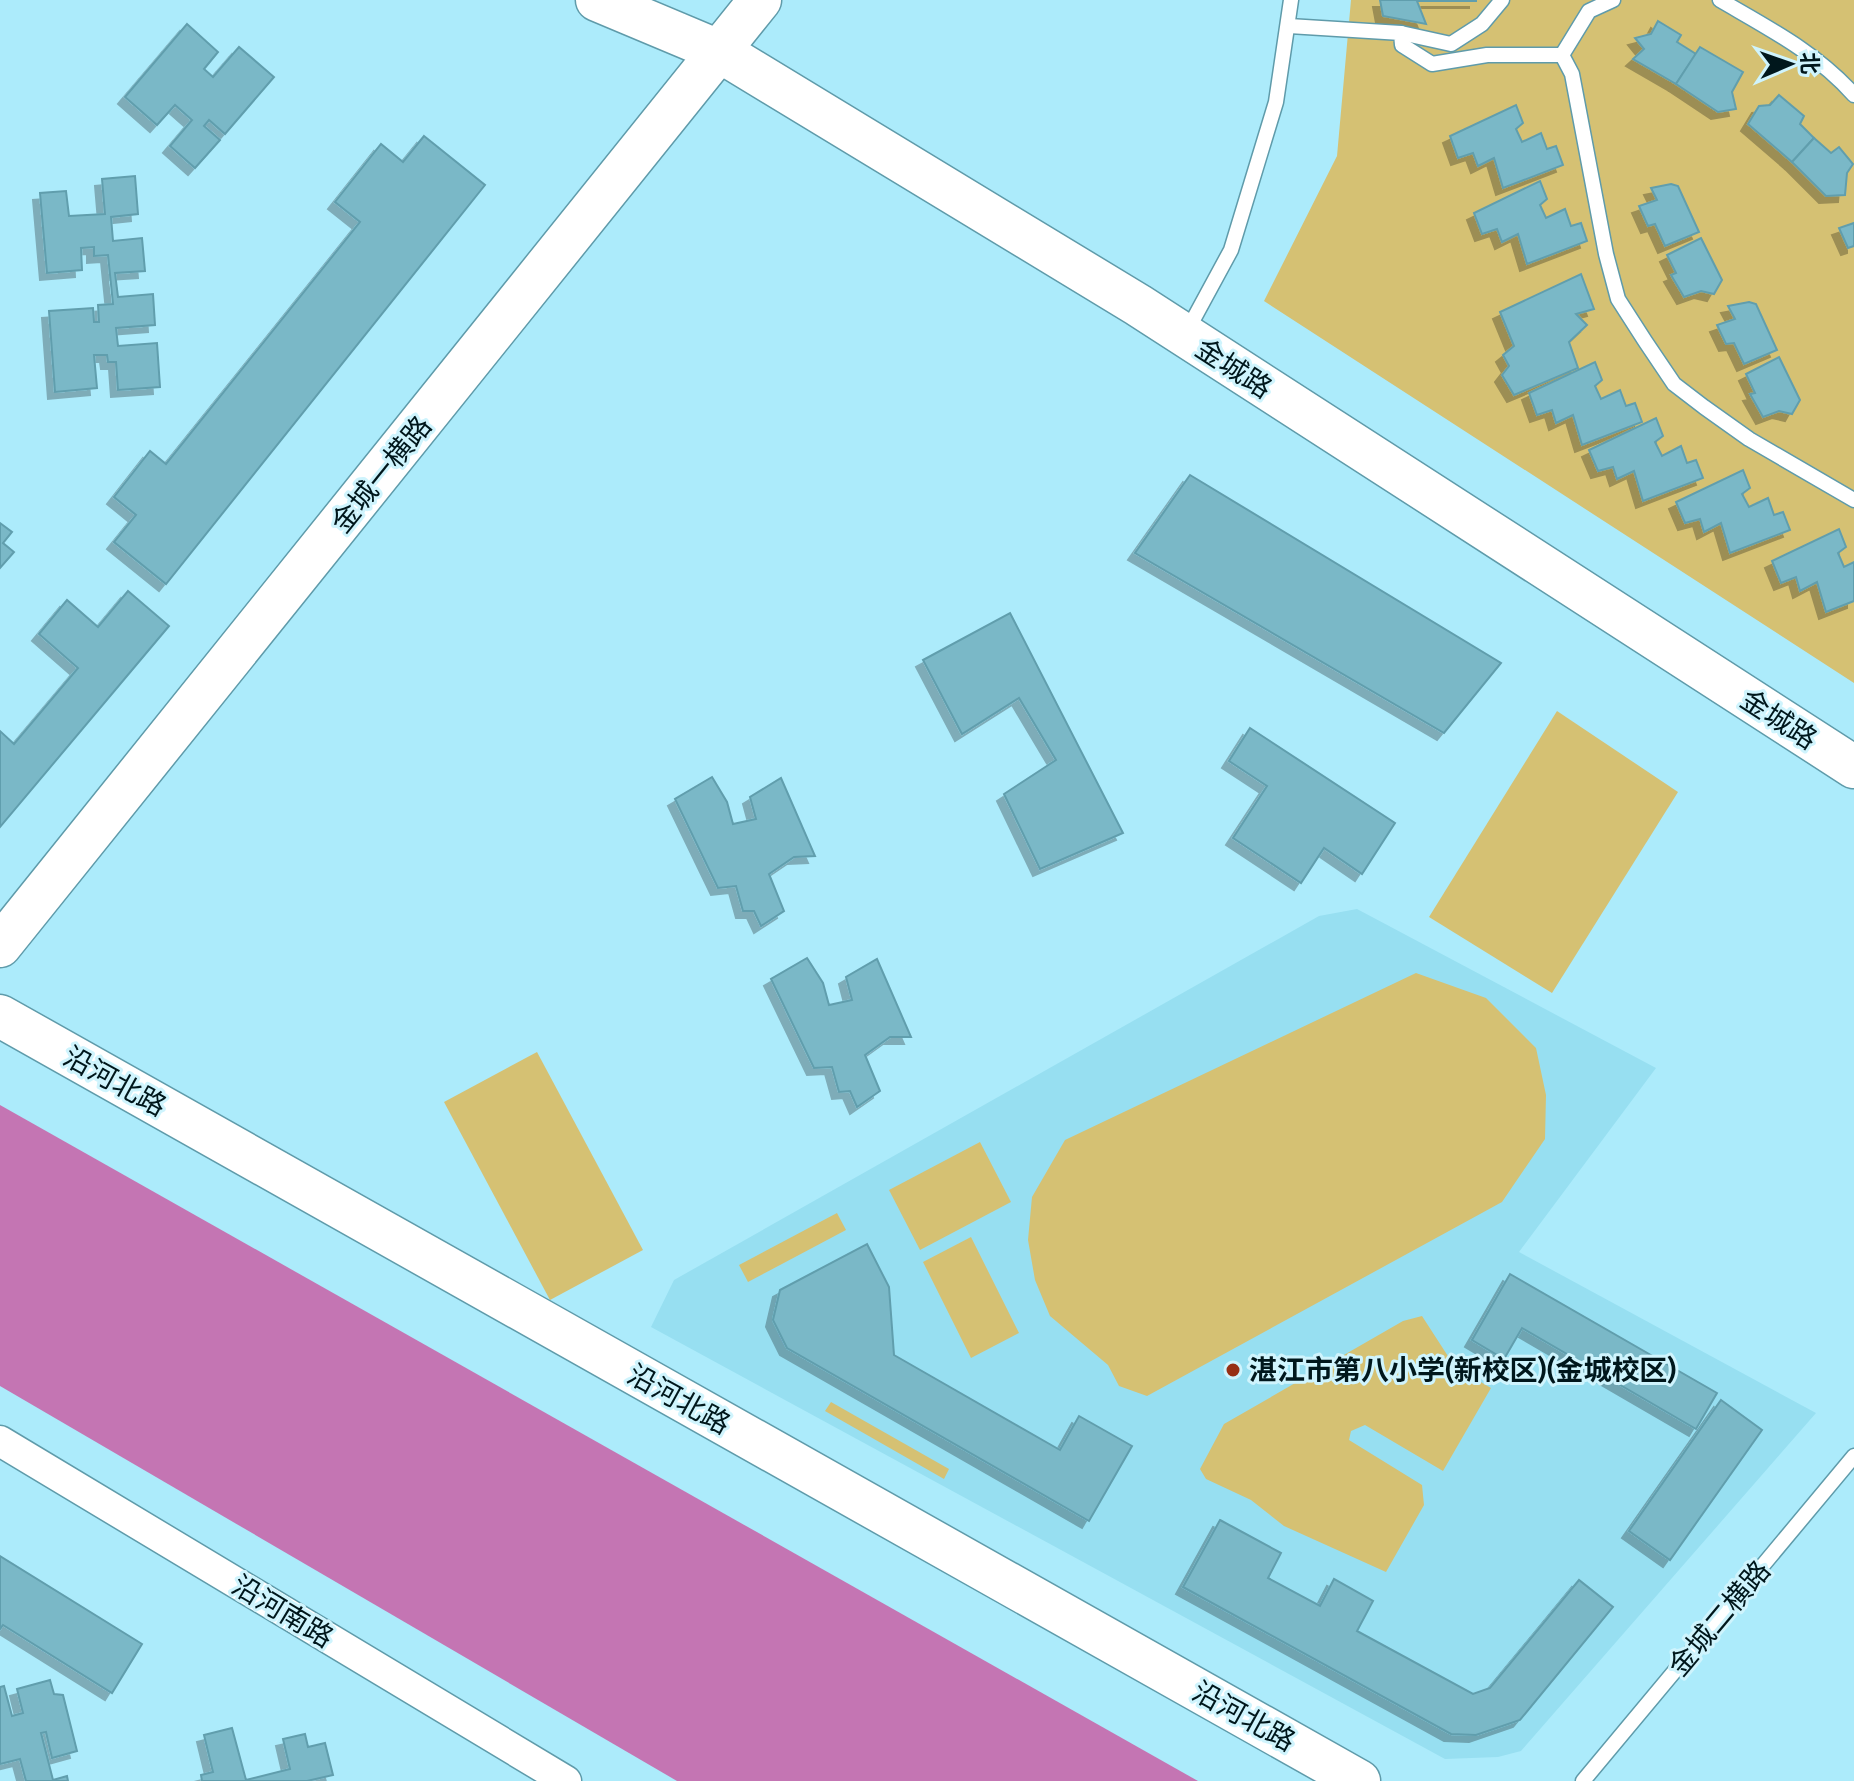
<svg xmlns="http://www.w3.org/2000/svg" width="1854" height="1781" viewBox="0 0 1854 1781" font-family="Bitter,'Noto Sans SC',serif">
  <style>
    .built { fill: #97dff1 }
    .green { fill: #d5c173 }
    .water { fill: #c475b3 }
    .building { fill: #7ab8c7; stroke: #619ead; stroke-width: 2; filter: url(#shadow) }
    .lines { fill: none; stroke-linecap: round; stroke-linejoin: round }
    .lane-casing { stroke: #5f9baa; stroke-width: 17 }
    .street-casing { stroke: #5f9baa; stroke-width: 33 }
    .secondary-casing { stroke: #5f9baa; stroke-width: 45 }
    .lane { stroke: #fff; stroke-width: 14 }
    .street { stroke: #fff; stroke-width: 30 }
    .secondary { stroke: #fff; stroke-width: 42 }
    .poi-dot { fill: #972f14; stroke: #cff4fd; stroke-width: 3 }
    .labels { text-anchor: middle; stroke-width: 6; stroke-linejoin: round; paint-order: stroke }
    .street-label { font-size: 28px; fill: #00171c; stroke: #cff4fd }
    .poi-label { font-size: 28px; font-weight: bold; fill: #00171c; stroke: #cff4fd; text-anchor: start }
  </style>
  <defs>
    <filter id="shadow"><feDropShadow dx="-7" dy="7" stdDeviation="0" flood-color="#0004"/></filter>
  </defs>
  <rect width="100%" height="100%" fill="#acebfb"/>
  <path class="built" d="M 1357,909 L 1656,1068 L 1519,1252 L 1816,1413 L 1521,1751 L 1498,1757 L 1445,1759 L 651,1327 L 674,1280 L 1319,916 Z"/>
  <g class="green">
    <path d="M 1351,0 L 1854,0 L 1854,683 L 1264,301 L 1337,156 Z"/>
    <path d="M 1557,711 L 1678,792 L 1552,993 L 1429,917 Z"/>
    <path d="M 1416,973 L 1486,998 L 1536,1048 L 1546,1095 L 1545,1139 L 1502,1202 L 1147,1396 L 1119,1386 L 1108,1365 L 1050,1316 L 1035,1280 L 1028,1240 L 1032,1197 L 1065,1140 Z"/>
    <path d="M 537,1052 L 643,1250 L 550,1300 L 444,1102 Z"/>
    <path d="M 980,1142 L 1011,1202 L 920,1250 L 889,1190 Z"/>
    <path d="M 837,1213 L 846,1230 L 748,1282 L 739,1265 Z"/>
    <path d="M 971,1237 L 1019,1333 L 971,1358 L 923,1262 Z"/>
    <path d="M 1422,1316 L 1455,1367 L 1491,1388 L 1443,1471 L 1365,1425 L 1351,1431 L 1349,1440 L 1422,1485 L 1424,1505 L 1386,1572 L 1284,1526 L 1251,1500 L 1206,1479 L 1200,1469 L 1224,1424 L 1403,1321 Z"/>
    <path d="M 831,1402 L 949,1469 L 944,1479 L 825,1411 Z"/>
  </g>
  <path class="water" d="M 0,1105 L 1198,1781 L 677,1781 L 0,1386 Z"/>
  <g class="building">
    <path d="M 1380,0 L 1476,0 L 1476,1 L 1417,1 L 1426,24 L 1383,16 Z"/>
    <path d="M 1658,21 L 1681,35 L 1677,42 L 1696,54 L 1676,84 L 1633,59 L 1644,49 L 1635,38 L 1651,34 Z"/>
    <path d="M 187,24 L 218,52 L 204,69 L 213,77 L 239,47 L 274,77 L 225,134 L 209,120 L 204,126 L 220,140 L 195,168 L 170,146 L 192,120 L 175,105 L 157,125 L 125,97 Z"/>
    <path d="M 1700,47 L 1743,72 L 1732,92 L 1736,109 L 1718,112 L 1676,84 Z"/>
    <path d="M 1779,95 L 1804,116 L 1800,124 L 1814,138 L 1792,162 L 1748,124 L 1759,106 L 1770,105 Z"/>
    <path d="M 1516,105 L 1523,123 L 1516,129 L 1522,142 L 1541,133 L 1547,149 L 1556,146 L 1563,165 L 1503,188 L 1494,158 L 1478,166 L 1473,153 L 1458,158 L 1450,136 Z"/>
    <path d="M 424,136 L 485,185 L 166,584 L 114,542 L 136,515 L 114,497 L 150,451 L 166,464 L 360,222 L 335,202 L 381,144 L 403,162 Z"/>
    <path d="M 1814,138 L 1831,153 L 1839,147 L 1853,164 L 1847,173 L 1845,195 L 1826,196 L 1792,162 Z"/>
    <path d="M 135,176 L 138,214 L 111,217 L 113,241 L 142,238 L 145,271 L 115,273 L 118,297 L 153,294 L 155,325 L 116,328 L 118,346 L 157,343 L 160,387 L 118,390 L 116,362 L 108,362 L 107,355 L 94,355 L 97,388 L 55,392 L 49,311 L 93,308 L 94,322 L 99,322 L 98,305 L 113,304 L 108,255 L 94,256 L 94,247 L 81,248 L 82,270 L 47,273 L 40,193 L 66,191 L 69,216 L 105,214 L 102,179 Z"/>
    <path d="M 1540,181 L 1547,199 L 1540,205 L 1546,218 L 1565,209 L 1571,226 L 1581,223 L 1587,241 L 1527,264 L 1518,234 L 1502,242 L 1497,229 L 1482,234 L 1474,213 Z"/>
    <path d="M 1671,184 L 1678,186 L 1699,232 L 1665,246 L 1655,224 L 1648,226 L 1639,206 L 1657,200 L 1651,188 Z"/>
    <path d="M 1854,223 L 1854,246 L 1848,248 L 1839,228 Z"/>
    <path d="M 1701,238 L 1722,280 L 1714,294 L 1701,291 L 1684,297 L 1671,275 L 1676,273 L 1667,255 Z"/>
    <path d="M 1581,274 L 1594,309 L 1576,314 L 1587,325 L 1569,342 L 1578,368 L 1514,395 L 1502,375 L 1509,366 L 1503,355 L 1514,346 L 1500,312 Z"/>
    <path d="M 1749,302 L 1756,304 L 1777,350 L 1744,364 L 1734,343 L 1726,344 L 1717,325 L 1735,319 L 1728,306 Z"/>
    <path d="M 1779,357 L 1800,400 L 1792,414 L 1779,411 L 1763,417 L 1750,394 L 1755,393 L 1746,374 Z"/>
    <path d="M 1595,362 L 1602,380 L 1595,386 L 1601,399 L 1620,390 L 1626,406 L 1635,403 L 1642,422 L 1582,445 L 1573,415 L 1556,423 L 1552,410 L 1537,415 L 1529,393 Z"/>
    <path d="M 1656,418 L 1663,436 L 1655,442 L 1662,456 L 1681,446 L 1687,463 L 1696,460 L 1703,478 L 1643,501 L 1634,471 L 1617,479 L 1613,467 L 1598,471 L 1589,450 Z"/>
    <path d="M 1743,470 L 1750,488 L 1742,494 L 1749,507 L 1768,498 L 1774,515 L 1783,512 L 1790,530 L 1730,553 L 1721,523 L 1704,532 L 1700,519 L 1685,523 L 1676,502 Z"/>
    <path d="M 1190,475 L 1501,663 L 1444,733 L 1135,553 Z"/>
    <path d="M 0,523 L 12,532 L 3,543 L 14,552 L 0,568 Z"/>
    <path d="M 1839,529 L 1846,547 L 1838,553 L 1844,567 L 1854,562 L 1854,601 L 1826,612 L 1817,582 L 1800,591 L 1796,577 L 1781,583 L 1772,561 Z"/>
    <path d="M 128,591 L 169,626 L 0,827 L 0,731 L 14,744 L 78,668 L 39,634 L 67,600 L 98,627 Z"/>
    <path d="M 1010,613 L 1123,833 L 1040,869 L 1004,794 L 1056,760 L 1019,698 L 962,734 L 923,660 Z"/>
    <path d="M 1250,728 L 1395,823 L 1362,874 L 1324,848 L 1301,883 L 1233,838 L 1267,786 L 1229,761 Z"/>
    <path d="M 712,777 L 727,802 L 733,824 L 756,819 L 750,797 L 781,778 L 815,856 L 794,857 L 769,874 L 784,911 L 761,926 L 754,911 L 743,911 L 736,886 L 718,888 L 675,799 Z"/>
    <path d="M 807,958 L 823,983 L 829,1005 L 852,1000 L 846,977 L 877,959 L 911,1037 L 890,1037 L 865,1055 L 880,1091 L 857,1107 L 850,1091 L 839,1092 L 832,1067 L 814,1068 L 771,979 Z"/>
    <path d="M 867,1244 L 889,1287 L 894,1355 L 1060,1450 L 1079,1416 L 1132,1446 L 1089,1521 L 787,1348 L 773,1320 L 780,1290 Z"/>
    <path d="M 1510,1274 L 1717,1393 L 1696,1429 L 1522,1328 L 1504,1359 L 1472,1340 Z"/>
    <path d="M 1721,1400 L 1762,1430 L 1670,1560 L 1629,1531 Z"/>
    <path d="M 1220,1520 L 1281,1553 L 1268,1578 L 1320,1606 L 1334,1579 L 1373,1601 L 1357,1631 L 1473,1694 L 1490,1688 L 1579,1580 L 1613,1607 L 1520,1720 L 1476,1735 L 1451,1734 L 1183,1587 Z"/>
    <path d="M 0,1556 L 142,1644 L 112,1693 L 3,1625 L 0,1629 Z"/>
    <path d="M 50,1680 L 54,1694 L 63,1695 L 77,1751 L 52,1758 L 46,1732 L 41,1733 L 53,1780 L 67,1776 L 68,1781 L 26,1781 L 20,1759 L 0,1764 L 0,1687 L 4,1686 L 12,1716 L 23,1713 L 17,1689 Z"/>
    <path d="M 232,1728 L 246,1780 L 290,1769 L 283,1739 L 305,1734 L 308,1747 L 325,1743 L 333,1775 L 307,1781 L 202,1781 L 201,1775 L 213,1772 L 204,1735 Z"/>
  </g>
  <g class="lines">
    <defs>
      <g id="lane">
        <path d="M 1720,0 C 1768,28 1817,53 1854,95"/>
        <path d="M 1289,26 L 1401,33 L 1402,45 L 1432,64 L 1487,55 L 1562,55"/>
        <path d="M 1401,33 L 1451,44 L 1482,24 L 1502,0"/>
        <path d="M 1562,55 L 1572,74 L 1606,254 L 1618,299 L 1645,341 L 1674,384 L 1704,407 L 1749,439 L 1854,500"/>
        <path d="M 1562,55 L 1589,11 L 1613,0"/>
        <path d="M 1186,333 L 1231,250 L 1276,102 L 1291,0"/>
        <path d="M 1583,1781 L 1854,1456"/>
      </g>
      <path id="street" d="M 0,1441 L 566,1781"/>
      <g id="secondary">
        <path d="M 597,0 L 721,52 L 1138,305 L 1854,767"/>
        <path d="M 0,946 L 760,0"/>
        <path d="M 0,1016 L 1359,1781"/>
      </g>
    </defs>
    <use href="#lane" class="lane-casing"/>
    <use href="#street" class="street-casing"/>
    <use href="#secondary" class="secondary-casing"/>
    <use href="#lane" class="lane"/>
    <use href="#street" class="street"/>
    <use href="#secondary" class="secondary"/>
  </g>
  <circle class="poi-dot" cx="1233" cy="1370" r="8"/>
  <g class="labels">
    <g class="street-label">
      <text transform="translate(1234 368) rotate(33)" y="10">金城路</text>
      <text transform="translate(381 474) rotate(-51)" y="10">金城一横路</text>
      <text transform="translate(1779 719) rotate(33)" y="10">金城路</text>
      <text transform="translate(115 1081) rotate(29)" y="10">沿河北路</text>
      <text transform="translate(679 1399) rotate(29)" y="10">沿河北路</text>
      <text transform="translate(283 1611) rotate(31)" y="10">沿河南路</text>
      <text transform="translate(1719 1618) rotate(-50)" y="10">金城二横路</text>
      <text transform="translate(1244 1716) rotate(29)" y="10">沿河北路</text>
    </g>
    <g class="poi-label">
      <text x="1249" y="1380">湛江市第八小学(新校区)(金城校区)</text>
    </g>
  </g>
  <g transform="translate(1790 64) rotate(88)" stroke="#cff4fd" stroke-width="6" paint-order="stroke">
  <path d="M0-6L14 30L0 20L-14 30Z" fill="#00171c"/>
  <text y="-12" font-size="22" font-weight="bold" text-anchor="middle" fill="#00171c">北</text>
  </g>
</svg>
